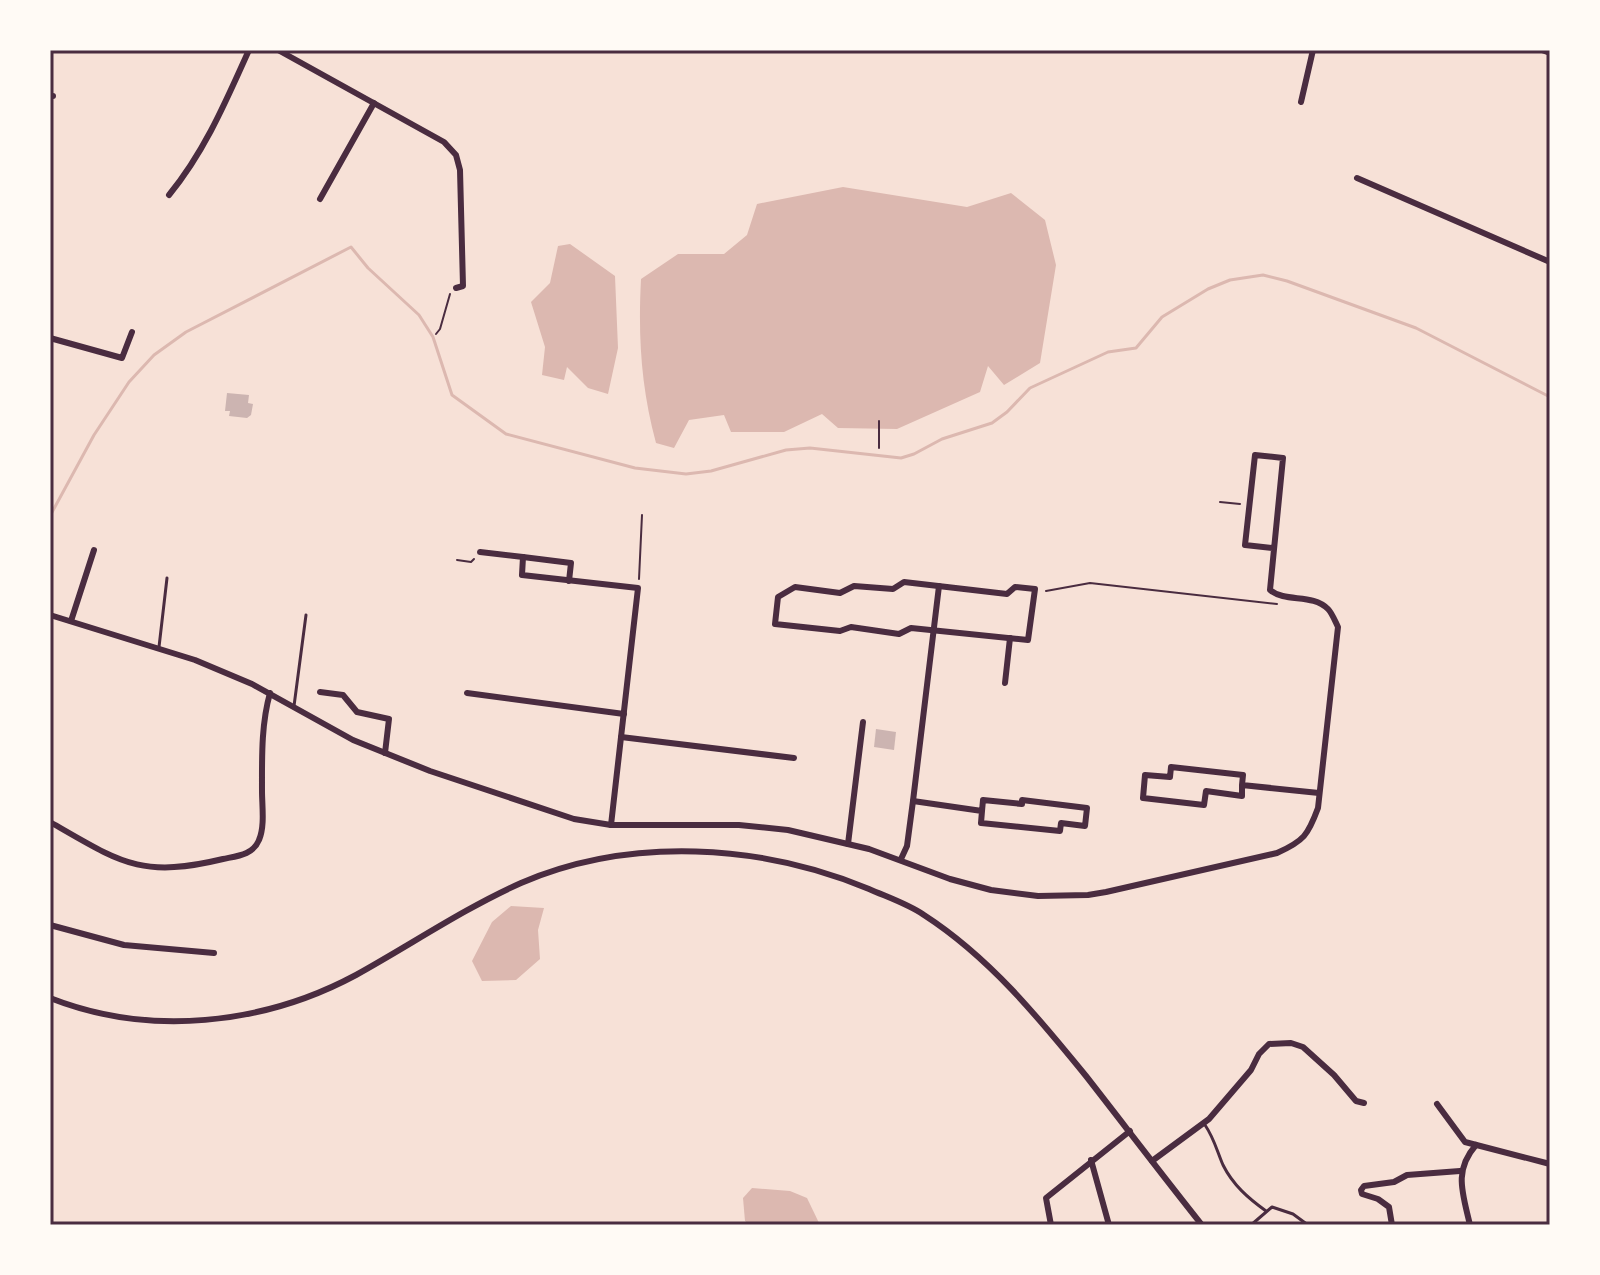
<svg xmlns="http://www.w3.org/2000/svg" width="1600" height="1275" viewBox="0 0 1600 1275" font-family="Inter,sans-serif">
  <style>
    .water { fill: #dcb8b0 }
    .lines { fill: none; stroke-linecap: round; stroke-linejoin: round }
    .stream { stroke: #dcb8b0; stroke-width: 3 }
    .building { fill: #ccb4b1 }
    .path { stroke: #4a2c40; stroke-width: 2 }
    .service { stroke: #4a2c40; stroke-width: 3 }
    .minor { stroke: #4a2c40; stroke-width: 6 }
    .neatline { fill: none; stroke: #4a2c40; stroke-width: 3 }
  </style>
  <rect width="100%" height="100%" fill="#f7e1d7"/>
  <g class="water">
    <path d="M 843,187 L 967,207 L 1011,193 L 1045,220 L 1056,265 L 1040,363 L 1004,385 L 988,366 L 980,392 L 897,429 L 838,428 L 822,414 L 784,432 L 731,432 L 724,415 L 689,420 L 674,448 L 656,443 C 641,387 638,337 641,279 L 678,254 L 724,254 L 747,235 L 757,204 Z"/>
    <path d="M 570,244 L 615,276 L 618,348 L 608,394 L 588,388 L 567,367 L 564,380 L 542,375 L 545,347 L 531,302 L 550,283 L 558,246 Z"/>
    <path d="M 511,906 L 544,908 L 538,930 L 540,959 L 516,980 L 482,981 L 472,961 L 492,922 Z"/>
    <path d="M 752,1188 L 790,1191 L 807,1198 L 820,1225 L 750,1225 L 745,1221 L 743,1198 Z"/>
  </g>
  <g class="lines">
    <path class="stream" d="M 50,516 L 94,435 L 129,382 L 154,355 L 186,332 L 351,247 L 368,268 L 419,315 L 433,337 L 452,395 L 506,434 L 635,468 L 686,474 L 711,471 L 786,450 L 810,448 L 901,458 L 914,454 L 942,439 L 992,423 L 1007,412 L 1030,388 L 1108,352 L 1136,348 L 1162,317 L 1208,289 L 1230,280 L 1263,275 L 1287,281 L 1416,328 L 1550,397"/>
  </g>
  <g class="building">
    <path d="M 227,393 L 249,395 L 248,403 L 253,404 L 251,415 L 247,418 L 229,416 L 230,411 L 225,411 Z"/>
    <path d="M 876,729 L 896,732 L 894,750 L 874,747 Z"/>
  </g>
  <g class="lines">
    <g class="path">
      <path d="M 436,334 L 440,329 L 450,294"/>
      <path d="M 879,448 L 879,421"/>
      <path d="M 1220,502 L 1240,504"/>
      <path d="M 457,560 L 471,562 L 474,559"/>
      <path d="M 639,579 L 642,515"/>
      <path d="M 1046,591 L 1090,583 L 1277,604"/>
    </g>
    <g class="service">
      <path d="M 159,647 L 167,578"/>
      <path d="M 294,706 L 306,615"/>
      <path d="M 1205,1125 C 1214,1138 1217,1151 1223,1165 C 1233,1185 1248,1198 1266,1211"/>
      <path d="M 1251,1225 L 1272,1207 L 1293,1214 L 1308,1225"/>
    </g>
    <g class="minor">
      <path d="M 278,50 L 444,142 L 456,155 L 460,170 L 463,286 L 456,288"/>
      <path d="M 1542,50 L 1550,53"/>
      <path d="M 50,96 L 53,96"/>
      <path d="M 1301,102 L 1313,50"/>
      <path d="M 1357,178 L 1550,262"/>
      <path d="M 169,195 C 205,151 226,101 249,50"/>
      <path d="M 320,199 L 374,103"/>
      <path d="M 50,338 L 122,358 L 132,332"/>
      <path d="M 480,552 L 523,557 L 522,575 L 638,588 L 611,825"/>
      <path d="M 523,557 L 571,563 L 569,581"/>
      <path d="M 904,582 L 1007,594 L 1015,587 L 1035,589 L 1028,640 L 911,628 L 899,634 L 851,627 L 840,631 L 775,624 L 778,597 L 795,587 L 840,593 L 854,586 L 893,589 Z"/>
      <path d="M 50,615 L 195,660 L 252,684 L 353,740 L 430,771 L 574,819 L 611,825 L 739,825 L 788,830 L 869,849 L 950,879 L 991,890 L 1038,896 L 1088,895 L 1106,892 L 1277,853 C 1304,841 1308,835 1318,808 L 1338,627 C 1335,621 1332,613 1328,609 C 1312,593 1286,603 1270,590 L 1283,458 L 1255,455 L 1245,545 L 1273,548"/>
      <path d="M 71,621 L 94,550"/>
      <path d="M 1005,683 L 1010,638"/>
      <path d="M 320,692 L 343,695 L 357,712 L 389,719 L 385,753"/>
      <path d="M 467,693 L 624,714"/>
      <path d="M 621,737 L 794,758"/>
      <path d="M 1242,785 L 1242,796 L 1206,791 L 1204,805 L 1143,798 L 1145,775 L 1170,777 L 1171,767 L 1243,775 L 1242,785 L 1319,793"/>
      <path d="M 913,801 L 982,811 L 981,823 L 1060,831 L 1061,823 L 1085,826 L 1087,808 L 1022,800 L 1022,804 L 983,800 L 982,811"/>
      <path d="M 50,822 C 120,862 140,879 223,859 C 237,856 253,855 259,840 C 265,826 262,806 262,791 C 262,759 261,725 270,693"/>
      <path d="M 848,844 L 863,722"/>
      <path d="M 901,859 L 907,846 L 913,801 L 939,586"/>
      <path d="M 50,925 L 124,945 L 214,953"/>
      <path d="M 50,998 C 149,1037 263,1025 356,975 C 412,944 463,909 521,883 C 630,836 762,844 869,889 C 887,897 908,904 924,915 C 989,957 1038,1017 1086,1076 C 1125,1126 1163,1176 1202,1225"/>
      <path d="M 1437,1104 L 1465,1142 L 1550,1164"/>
      <path d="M 1091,1160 L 1109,1225"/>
      <path d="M 1152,1161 L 1209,1119 L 1251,1070 L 1259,1054 L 1269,1044 L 1291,1043 L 1303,1047 L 1334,1075 L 1356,1101 L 1364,1103"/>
      <path d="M 1051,1225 L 1046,1198 L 1130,1131"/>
      <path d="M 1392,1225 L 1389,1207 L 1378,1199 L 1362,1194 L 1361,1190 L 1364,1186 L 1394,1182 L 1407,1175 L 1460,1171"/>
      <path d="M 1470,1225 C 1463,1194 1453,1171 1476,1145"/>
    </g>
  </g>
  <rect width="1600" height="1275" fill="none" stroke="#fffaf5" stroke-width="104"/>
  <rect x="52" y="52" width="1496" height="1171" class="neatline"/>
</svg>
